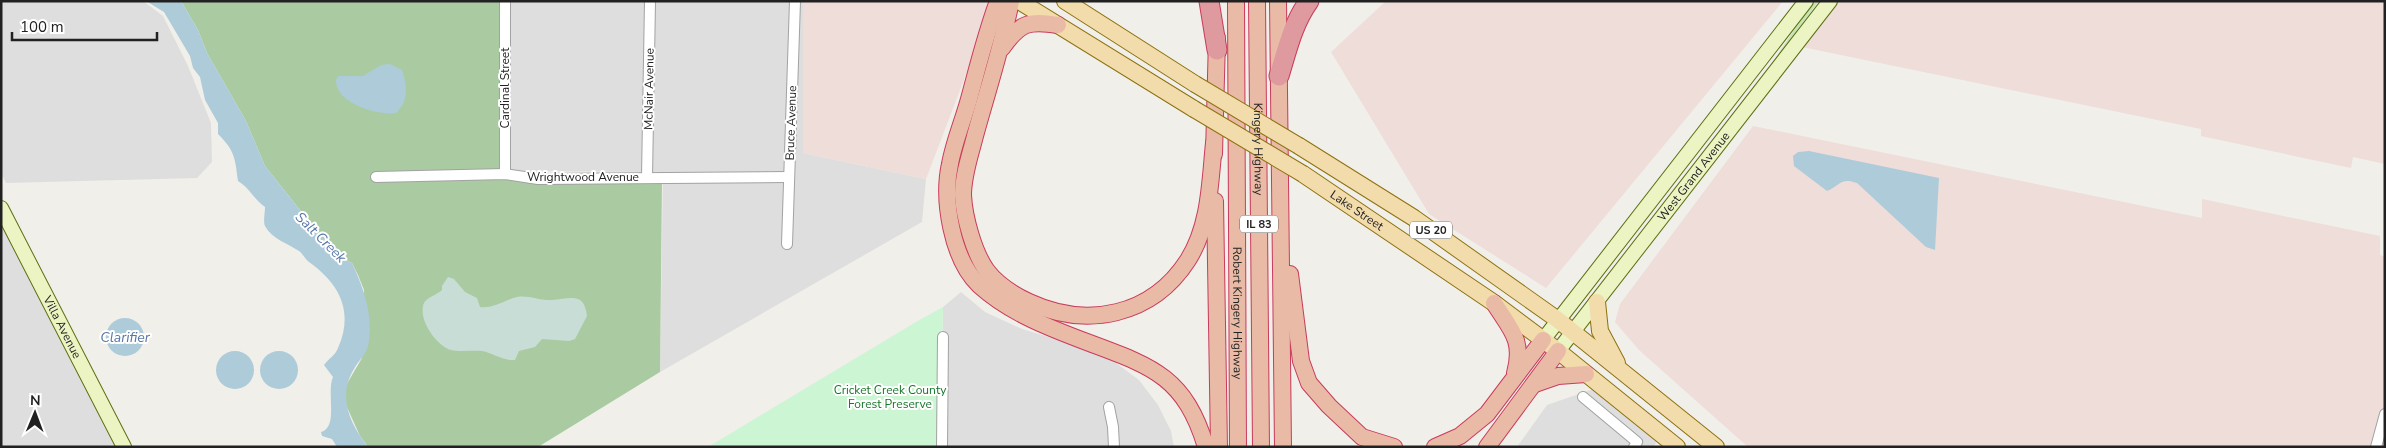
<svg xmlns="http://www.w3.org/2000/svg" width="2386" height="448" viewBox="0 0 2386 448" font-family="'Nunito Sans',sans-serif">
  <style>
    .residential { fill: #dfdede }
    .commercial { fill: #efddda }
    .grass { fill: #c7e4b5 }
    .forest { fill: #aacba2 }
    .wetland { fill: #c8ddd5 }
    .park { fill: #ccf5d3 }
    .water { fill: #aecbd9 }
    .lines { fill: none; stroke-linecap: round; stroke-linejoin: round }
    .minor-casing { stroke: #a2a2a2; stroke-width: 12 }
    .secondary-casing { stroke: #5b6f11; stroke-width: 16 }
    .primary-casing { stroke: #8e7210; stroke-width: 18 }
    .trunk-casing { stroke: #c93b5d; stroke-width: 18 }
    .motorway-casing { stroke: #c93b5d; stroke-width: 21 }
    .minor { stroke: #fff; stroke-width: 10 }
    .secondary { stroke: #ecf4c4; stroke-width: 14 }
    .primary { stroke: #f3dcac; stroke-width: 16 }
    .trunk { stroke: #e9bba6; stroke-width: 16 }
    .motorway { stroke: #df9a9f; stroke-width: 19 }
    .primary-bridge-casing { stroke: #8e7210; stroke-width: 18; stroke-linecap: butt }
    .primary-bridge { stroke: #f3dcac; stroke-width: 16 }
    .labels { text-anchor: middle; stroke-width: 4; stroke-linejoin: round; paint-order: stroke }
    .shield { fill: #fff; stroke: #646464; stroke-width: 1 }
    .shield-label { font-size: 11px; font-weight: bold; fill: #212121 }
    .street-label { font-size: 12px; fill: #212121; stroke: #fff }
    .park-label { font-size: 12px; fill: #18762a; stroke: #fff }
    .water-label { font-size: 14px; font-style: italic; fill: #5777a8; stroke: #fff }
  </style>
  <rect width="100%" height="100%" fill="#f0efe9"/>
  <g class="residential">
    <path d="M 1,1 L 143,1 L 163,16 L 188,66 L 211,123 L 212,162 L 197,178 L 6,183 L 1,173 Z"/>
    <path d="M 511,1 L 803,1 L 803,153 L 926,179 L 922,222 L 660,372 L 663,172 L 509,171 Z"/>
    <path d="M 1,220 L 116,447 L 1,447 Z"/>
    <path d="M 961,292 L 985,312 L 1022,329 L 1072,344 L 1112,360 L 1139,380 L 1158,405 L 1171,431 L 1174,447 L 941,447 L 943,307 Z"/>
    <path d="M 1596,388 L 1659,439 L 1653,447 L 1517,447 L 1547,405 Z"/>
  </g>
  <g class="commercial">
    <path d="M 803,1 L 994,1 L 926,179 L 803,153 Z"/>
    <path d="M 1386,1 L 1783,1 L 1546,288 L 1429,214 L 1331,52 Z"/>
    <path d="M 1837,1 L 2385,1 L 2385,164 L 2353,157 L 2351,168 L 2201,136 L 2201,129 L 1802,47 Z"/>
    <path d="M 1753,126 L 2202,218 L 2202,199 L 2380,236 L 2380,255 L 2385,257 L 2385,447 L 1748,447 L 1639,350 L 1615,322 L 1620,304 Z"/>
  </g>
  <path class="grass" d="M 1813,1 L 1819,1 L 1767,71 Z"/>
  <path class="forest" d="M 181,1 L 502,1 L 500,161 L 518,181 L 528,183 L 662,181 L 660,372 L 538,447 L 368,447 L 360,436 L 346,405 L 345,387 L 362,358 L 364,290 L 358,275 L 352,263 L 335,254 L 265,166 L 246,121 L 207,53 L 198,30 Z"/>
  <path class="wetland" d="M 448,277 L 454,279 L 465,292 L 477,298 L 480,307 C 493,309 505,300 517,297 C 529,295 540,301 552,300 C 570,299 584,291 587,316 L 575,339 L 569,341 L 542,339 L 535,347 L 519,351 L 515,360 C 503,361 493,353 482,351 C 471,350 460,352 451,350 C 437,346 417,319 424,303 C 427,297 437,295 442,290 L 442,286 Z"/>
  <path class="park" d="M 943,307 L 939,447 L 708,447 L 916,322 Z"/>
  <g class="water">
    <path d="M 146,1 L 181,1 L 198,30 L 207,53 L 246,121 L 265,166 L 335,254 L 352,263 C 364,289 374,317 368,346 C 366,355 358,361 354,369 C 337,396 350,424 368,447 L 337,447 L 332,439 L 322,436 L 321,432 C 339,427 326,392 333,377 L 324,365 C 328,359 335,356 338,348 C 354,312 340,284 309,262 C 305,259 303,254 299,251 C 287,243 272,239 265,226 C 263,221 265,213 265,207 C 254,200 250,188 238,181 C 235,158 235,151 218,134 L 218,123 L 205,100 L 200,77 L 193,68 L 190,56 L 164,12 Z"/>
    <path d="M 390,64 L 402,70 C 407,85 409,102 396,113 C 378,116 335,103 336,80 L 338,76 L 363,76 L 381,65 Z"/>
    <path d="M 1809,151 L 1939,178 L 1935,250 L 1926,247 L 1857,183 C 1841,177 1840,185 1827,191 L 1794,166 L 1793,156 L 1798,152 Z"/>
    <circle cx="125" cy="337" r="19"/>
    <circle cx="279" cy="370" r="19"/>
    <circle cx="235" cy="370" r="19"/>
  </g>
  <g class="lines">
    <defs>
      <g id="minor">
        <path d="M 505,174 L 505,1"/>
        <path d="M 376,177 L 505,174 L 538,179 L 789,177"/>
        <path d="M 647,177 L 650,1"/>
        <path d="M 787,244 L 795,1"/>
        <path d="M 1583,397 L 1637,442 L 1634,447"/>
        <path d="M 1109,407 L 1113,427 L 1114,447"/>
        <path d="M 942,447 L 943,337"/>
        <path d="M 2376,447 L 2385,414"/>
      </g>
      <g id="secondary">
        <path id="s1" d="M 1,208 L 124,447"/>
        <path d="M 1543,340 L 1806,1"/>
        <path id="s2" d="M 1558,351 L 1830,1"/>
      </g>
      <g id="primary">
        <path d="M 1019,1 L 1194,109"/>
        <path d="M 1065,1 L 1195,84"/>
        <path d="M 1299,146 L 1414,218 L 1558,320 L 1716,447"/>
        <path id="s3" d="M 1303,174 L 1494,303 L 1558,351 L 1677,447"/>
        <path d="M 1597,302 L 1600,331 L 1617,363"/>
      </g>
      <g id="trunk">
        <path d="M 998,1 C 986,33 978,66 969,99 C 963,121 954,142 950,164 C 942,200 952,259 979,285 C 1011,314 1052,329 1092,344 C 1154,367 1185,378 1206,447"/>
        <path d="M 1011,1 C 1002,47 987,92 975,136 C 970,156 963,175 963,195 C 964,217 974,253 987,271 C 997,284 1014,295 1029,302 C 1087,329 1152,316 1188,260 C 1210,225 1210,182 1214,143"/>
        <path id="s4" d="M 1236,1 L 1238,447"/>
        <path id="s5" d="M 1257,1 L 1261,447"/>
        <path d="M 1278,1 L 1283,447"/>
        <path d="M 1002,48 C 1020,23 1028,20 1058,25"/>
        <path d="M 1214,154 L 1217,38"/>
        <path d="M 1215,201 L 1219,447"/>
        <path d="M 1290,274 L 1301,361 L 1309,383 L 1329,406 L 1362,437 L 1394,447"/>
        <path d="M 1494,303 C 1511,330 1524,340 1515,373"/>
        <path d="M 1535,384 L 1558,376 L 1586,374"/>
        <path d="M 1435,447 L 1460,436 L 1487,414 L 1543,340"/>
        <path d="M 1487,447 L 1558,351"/>
      </g>
      <g id="motorway">
        <path d="M 1209,1 L 1217,50"/>
        <path d="M 1279,76 C 1287,50 1293,23 1309,1"/>
      </g>
    </defs>
    <use href="#minor" class="minor-casing"/>
    <use href="#secondary" class="secondary-casing"/>
    <use href="#primary" class="primary-casing"/>
    <use href="#trunk" class="trunk-casing"/>
    <use href="#motorway" class="motorway-casing"/>
    <use href="#minor" class="minor"/>
    <use href="#secondary" class="secondary"/>
    <use href="#primary" class="primary"/>
    <use href="#trunk" class="trunk"/>
    <use href="#motorway" class="motorway"/>
    <defs>
      <g id="primary-bridge">
        <path d="M 1195,84 L 1299,146"/>
        <path d="M 1194,109 L 1303,174"/>
      </g>
    </defs>
    <use href="#primary-bridge" class="primary-bridge-casing"/>
    <use href="#primary-bridge" class="primary-bridge"/>
  </g>
  <g class="labels">
    <g class="shield">
      <rect x="1240" y="215.5" width="38" height="17" rx="4"/>
      <rect x="1410" y="221.5" width="42" height="17" rx="4"/>
    </g>
    <g class="shield-label">
      <text x="1259" y="228">IL 83</text>
      <text x="1431" y="234">US 20</text>
    </g>
    <g class="street-label">
      <text transform="translate(505 88) rotate(-90)" y="4">Cardinal Street</text>
      <text transform="translate(649 89) rotate(-89)" y="4">McNair Avenue</text>
      <text transform="translate(791 123) rotate(-88)" y="4">Bruce Avenue</text>
      <text dy="4" stroke="none"><textPath href="#s5" startOffset="148">Kingery Highway</textPath></text>
      <text x="583" y="181">Wrightwood Avenue</text>
      <text dy="4" stroke="none"><textPath href="#s2" startOffset="221">West Grand Avenue</textPath></text>
      <text dy="4" stroke="none"><textPath href="#s3" startOffset="65">Lake Street</textPath></text>
      <text dy="4" stroke="none"><textPath href="#s4" startOffset="312">Robert Kingery Highway</textPath></text>
      <text dy="4" stroke="none"><textPath href="#s1" startOffset="134">Villa Avenue</textPath></text>
    </g>
    <g class="park-label">
      <text x="890" y="394">Cricket Creek County<tspan x="890" dy="14">Forest Preserve</tspan></text>
    </g>
    <g class="water-label">
      <text transform="translate(321 237) rotate(45)" y="5">Salt Creek</text>
      <text x="125" y="342">Clarifier</text>
    </g>
  </g>
  <rect width="2386" height="448" fill="none" stroke="#212121" stroke-width="5"/>
  <g transform="translate(35 413) rotate(1)" stroke="#ffffff" stroke-width="4" paint-order="stroke">
  <path d="M0-4L9 19L0 12L-9 19Z" fill="#212121"/>
  <text y="-8" font-size="14" font-weight="bold" text-anchor="middle" fill="#212121">N</text>
  </g>
  <path d="M12 32v8h145v-8" fill="none" stroke="#212121" stroke-width="2.5"/>
  <text x="20" y="32" font-size="15" fill="#212121" stroke="#ffffff" stroke-width="4" paint-order="stroke">100 m</text>
</svg>
